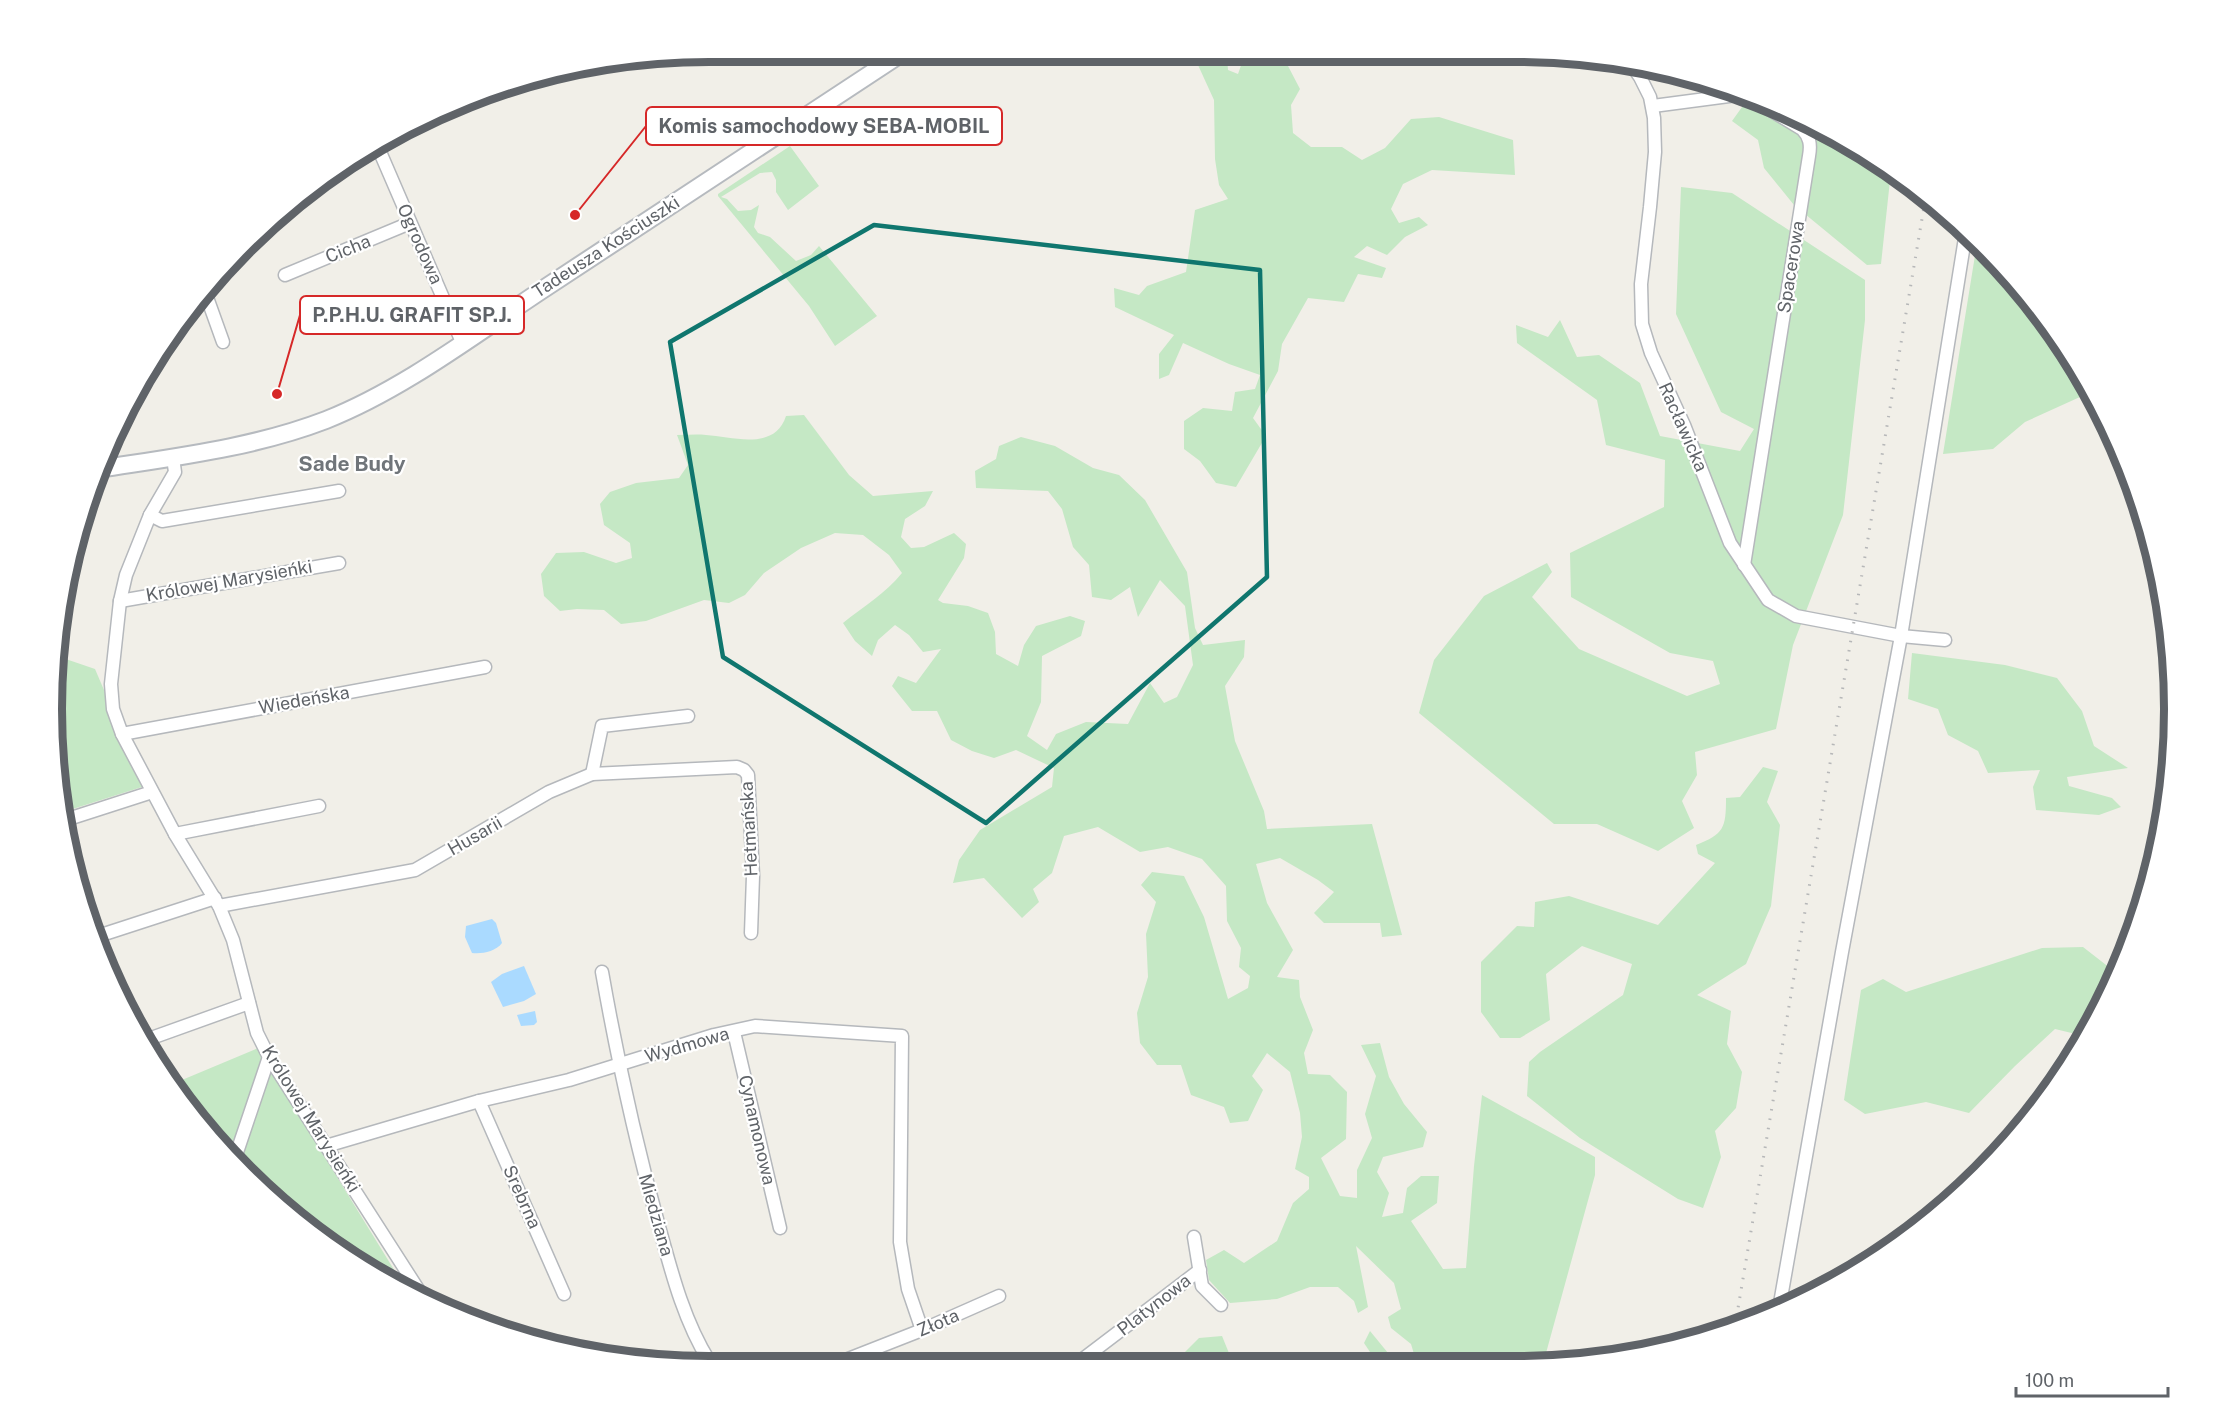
<svg xmlns="http://www.w3.org/2000/svg" width="2226" height="1417" viewBox="0 0 2226 1417" font-family="'Public Sans',sans-serif">
  <style>
    .green { fill: #c5e8c5 }
    .water { fill: #aadaff }
    .lines { fill: none; stroke-linecap: round; stroke-linejoin: round }
    .street-casing { stroke: #b5b8bc; stroke-width: 15 }
    .secondary-casing { stroke: #b6babf; stroke-width: 20 }
    .street { stroke: #fff; stroke-width: 12 }
    .secondary { stroke: #fff; stroke-width: 16 }
    .rail { stroke: #b6b7b8; stroke-width: 3; stroke-dasharray: 1.5 8; stroke-linecap: butt }
    .marked { fill: none; stroke: #0f766e; stroke-width: 4.5; stroke-linejoin: round }
    .labels { text-anchor: middle; stroke-width: 4.5; stroke-linejoin: round; paint-order: stroke }
    .street-label { font-size: 18px; fill: #5f6368; stroke: #fff }
    .quarter-label { font-size: 21px; font-weight: bold; fill: #70757a; stroke: #fff }
    .rim { fill: none; stroke: #5f6368; stroke-width: 8 }
    .leader { fill: none; stroke: #d62828; stroke-width: 2 }
    .callout-dot { fill: #d62828; stroke: #fff; stroke-width: 2 }
    .callout { fill: #fff; stroke: #d62828; stroke-width: 2 }
    .callout-label { font-size: 20px; text-anchor: middle; font-weight: bold; fill: #5f6368 }
  </style>
  <rect width="100%" height="100%" fill="#f1efe8"/>
  <g class="green">
    <path d="M 1201,57 L 1227,57 L 1228,70 L 1238,74 L 1244,57 L 1278,57 L 1288,66 L 1300,89 L 1291,105 L 1293,133 L 1311,147 L 1342,147 L 1362,160 L 1385,148 L 1411,119 L 1439,117 L 1513,140 L 1515,175 L 1432,170 L 1403,184 L 1391,209 L 1399,223 L 1419,217 L 1428,225 L 1405,237 L 1387,255 L 1367,246 L 1354,257 L 1386,268 L 1382,278 L 1358,274 L 1344,302 L 1308,298 L 1282,344 L 1278,371 L 1253,418 L 1266,436 L 1236,487 L 1216,483 L 1200,461 L 1184,449 L 1184,421 L 1203,408 L 1232,411 L 1235,392 L 1255,389 L 1260,375 L 1229,364 L 1183,343 L 1169,375 L 1159,379 L 1159,354 L 1174,335 L 1115,307 L 1114,288 L 1139,295 L 1147,286 L 1186,272 L 1195,210 L 1228,199 L 1219,185 L 1215,159 L 1214,100 L 1198,65 Z"/>
    <path d="M 1750,96 L 1769,101 L 1891,171 L 1881,264 L 1867,265 L 1794,205 L 1764,168 L 1758,140 L 1732,121 Z"/>
    <path d="M 790,146 L 819,186 L 788,210 L 776,192 L 776,180 L 772,172 L 760,173 L 721,197 L 727,199 L 738,211 L 751,210 L 759,205 L 754,227 L 758,233 L 770,237 L 796,261 L 811,255 L 819,246 L 877,316 L 835,346 L 809,306 L 718,196 L 718,194 Z"/>
    <path d="M 1681,187 L 1732,193 L 1865,280 L 1865,320 L 1843,515 L 1793,645 L 1776,729 L 1695,752 L 1697,775 L 1682,801 L 1694,828 L 1658,851 L 1597,824 L 1554,824 L 1419,713 L 1434,660 L 1484,596 L 1547,563 L 1552,572 L 1532,597 L 1579,649 L 1687,696 L 1720,684 L 1713,661 L 1670,653 L 1571,597 L 1570,553 L 1664,507 L 1665,460 L 1606,445 L 1597,400 L 1517,343 L 1516,325 L 1548,337 L 1560,320 L 1577,357 L 1599,355 L 1640,383 L 1660,436 L 1740,451 L 1754,429 L 1721,412 L 1676,314 Z"/>
    <path d="M 1977,243 L 2012,275 L 2087,380 L 2128,470 L 2091,392 L 2025,422 L 1993,449 L 1943,454 Z"/>
    <path d="M 804,415 L 849,475 L 873,496 L 933,491 L 925,506 L 905,519 L 901,537 L 911,548 L 924,547 L 954,533 L 966,544 L 964,558 L 938,600 L 943,603 L 968,606 L 988,613 L 995,632 L 996,654 L 1018,666 L 1024,645 L 1036,626 L 1070,616 L 1085,621 L 1081,636 L 1042,656 L 1041,702 L 1027,736 L 1047,750 L 1056,734 L 1086,722 L 1128,724 L 1150,683 L 1164,703 L 1177,697 L 1193,665 L 1185,606 L 1160,580 L 1138,617 L 1130,587 L 1111,600 L 1092,597 L 1089,565 L 1073,547 L 1062,509 L 1048,491 L 976,488 L 975,471 L 996,459 L 999,446 L 1021,437 L 1055,446 L 1093,468 L 1119,475 L 1145,500 L 1187,572 L 1195,628 L 1203,645 L 1245,640 L 1244,657 L 1225,686 L 1235,741 L 1264,811 L 1267,829 L 1372,824 L 1402,935 L 1382,937 L 1380,923 L 1324,923 L 1314,913 L 1334,892 L 1318,880 L 1280,858 L 1256,864 L 1267,903 L 1293,950 L 1277,977 L 1299,980 L 1300,997 L 1313,1030 L 1304,1053 L 1308,1074 L 1330,1075 L 1347,1092 L 1346,1139 L 1321,1158 L 1340,1196 L 1357,1198 L 1357,1170 L 1372,1138 L 1365,1114 L 1376,1076 L 1361,1045 L 1380,1043 L 1389,1077 L 1404,1104 L 1427,1132 L 1423,1147 L 1383,1157 L 1377,1172 L 1389,1193 L 1382,1217 L 1403,1213 L 1407,1188 L 1421,1176 L 1439,1176 L 1437,1203 L 1411,1221 L 1443,1269 L 1466,1268 L 1474,1166 L 1482,1095 L 1595,1157 L 1595,1175 L 1543,1364 L 1417,1364 L 1411,1344 L 1391,1328 L 1388,1317 L 1401,1309 L 1394,1283 L 1356,1246 L 1368,1307 L 1358,1313 L 1354,1301 L 1338,1287 L 1310,1287 L 1277,1299 L 1230,1303 L 1209,1280 L 1206,1260 L 1224,1250 L 1244,1263 L 1277,1241 L 1293,1203 L 1309,1189 L 1309,1177 L 1295,1169 L 1302,1137 L 1300,1113 L 1290,1072 L 1267,1053 L 1252,1076 L 1263,1090 L 1248,1121 L 1230,1123 L 1224,1107 L 1191,1095 L 1181,1065 L 1157,1065 L 1140,1043 L 1137,1013 L 1148,977 L 1146,934 L 1156,902 L 1141,885 L 1152,872 L 1184,876 L 1204,917 L 1228,999 L 1248,988 L 1250,976 L 1239,967 L 1241,948 L 1227,921 L 1226,886 L 1202,859 L 1168,847 L 1140,852 L 1098,827 L 1064,836 L 1052,873 L 1033,889 L 1039,902 L 1022,918 L 984,878 L 953,883 L 959,860 L 980,830 L 1052,787 L 1054,768 L 1016,750 L 994,758 L 972,751 L 951,740 L 937,711 L 912,711 L 892,686 L 898,676 L 916,683 L 941,649 L 923,652 L 909,635 L 895,625 L 878,640 L 872,656 L 855,641 L 843,623 C 864,606 885,594 902,573 L 889,555 L 863,535 L 835,533 L 801,548 L 764,573 L 745,595 L 729,603 L 704,600 L 646,621 L 621,624 L 604,610 L 577,609 L 560,611 L 544,596 L 541,574 L 556,553 L 584,552 L 616,563 L 632,558 L 630,543 L 604,525 L 600,504 L 610,492 L 636,483 L 679,478 L 688,465 L 677,435 C 687,435 697,434 706,435 C 733,437 775,451 786,416 Z"/>
    <path d="M 1912,653 L 2005,665 L 2057,678 L 2082,711 L 2094,746 L 2128,768 L 2067,777 L 2069,786 L 2112,798 L 2121,807 L 2099,815 L 2036,810 L 2033,787 L 2040,770 L 1988,773 L 1978,751 L 1948,735 L 1938,709 L 1908,699 Z"/>
    <path d="M 54,655 L 95,669 L 145,786 L 60,813 L 57,794 L 52,666 Z"/>
    <path d="M 1763,767 L 1778,771 L 1767,802 L 1780,825 L 1771,906 L 1746,964 L 1697,995 L 1731,1011 L 1727,1044 L 1742,1072 L 1736,1108 L 1715,1131 L 1721,1157 L 1703,1208 L 1678,1199 L 1580,1138 L 1527,1096 L 1529,1062 L 1540,1052 L 1623,995 L 1632,964 L 1582,946 L 1546,974 L 1550,1020 L 1520,1038 L 1500,1038 L 1481,1012 L 1481,962 L 1517,926 L 1534,927 L 1535,902 L 1569,896 L 1658,925 L 1715,863 L 1698,854 L 1696,845 C 1724,834 1726,828 1726,798 L 1740,797 Z"/>
    <path d="M 2083,947 L 2110,968 L 2119,967 L 2107,1000 L 2084,1036 L 2055,1029 L 2015,1066 L 1969,1113 L 1926,1102 L 1865,1114 L 1844,1100 L 1861,990 L 1883,979 L 1906,992 L 2042,948 Z"/>
    <path d="M 263,1046 L 326,1159 L 404,1286 L 308,1230 L 214,1142 L 170,1085 Z"/>
    <path d="M 1370,1331 L 1397,1364 L 1378,1364 L 1364,1343 Z"/>
    <path d="M 1222,1336 L 1233,1363 L 1174,1363 L 1199,1338 Z"/>
  </g>
  <g class="water">
    <path d="M 492,919 L 496,923 L 502,943 C 495,952 482,954 472,953 L 465,937 L 466,926 Z"/>
    <path d="M 524,966 L 536,994 L 524,1001 L 503,1007 L 491,982 L 502,974 Z"/>
    <path d="M 535,1011 L 537,1022 L 534,1025 L 521,1026 L 517,1015 Z"/>
  </g>
  <g class="lines">
    <defs>
      <g id="street">
        <path d="M 1631,64 L 1640,77 L 1650,97 L 1654,118 L 1655,152 L 1650,207 L 1641,284 L 1642,324 L 1651,353 L 1684,425 L 1730,543 L 1768,600 L 1796,616 L 1901,636 L 1945,640"/>
        <path d="M 1653,106 L 1744,94 L 1802,129 C 1810,137 1811,145 1809,156 L 1744,565"/>
        <path d="M 377,145 L 462,342"/>
        <path d="M 285,275 L 410,223"/>
        <path d="M 204,289 L 223,342"/>
        <path d="M 173,458 L 175,472 L 150,515 L 126,575 L 120,601 L 111,684 L 113,709 L 122,734 L 175,834 L 219,906 L 233,940 L 257,1033 L 269,1057 L 423,1297"/>
        <path d="M 150,515 L 162,521 L 339,491"/>
        <path d="M 120,601 L 339,563"/>
        <path d="M 122,734 L 485,667"/>
        <path d="M 592,774 L 602,726 L 688,716"/>
        <path d="M 62,821 L 152,792"/>
        <path d="M 175,834 L 319,806"/>
        <path d="M 219,906 L 415,870 L 549,792 L 592,774 L 737,767 L 744,770 L 748,775 L 753,876 L 751,933"/>
        <path d="M 95,937 L 215,898"/>
        <path d="M 602,972 C 617,1057 635,1140 658,1223 C 671,1270 683,1319 709,1361"/>
        <path d="M 734,1032 L 780,1228"/>
        <path d="M 143,1041 L 249,1003"/>
        <path d="M 479,1101 L 564,1294"/>
        <path d="M 326,1146 L 479,1101 L 569,1080 L 714,1035 L 755,1026 L 902,1036 L 900,1242 L 908,1289 L 922,1330"/>
        <path d="M 234,1161 L 269,1057"/>
        <path d="M 1194,1237 L 1202,1286 L 1221,1305"/>
        <path d="M 1779,1309 L 1842,952 L 1901,636 L 1966,232"/>
        <path d="M 843,1361 L 922,1330 L 999,1296"/>
        <path d="M 1079,1362 L 1200,1270"/>
      </g>
      <path id="secondary" d="M 99,469 C 175,457 253,448 326,420 C 404,389 475,334 545,288 C 662,211 779,134 896,57"/>
    </defs>
    <use href="#street" class="street-casing"/>
    <use href="#secondary" class="secondary-casing"/>
    <use href="#street" class="street"/>
    <use href="#secondary" class="secondary"/>
    <path class="rail" d="M 1735,1326 L 1926,195"/>
  </g>
  <path class="marked" d="M 874,225 L 1260,270 L 1267,577 L 986,823 L 723,657 L 670,342 Z"/>
  <g class="labels">
    <g class="street-label">
      <text transform="translate(420 244) rotate(66)" y="6">Ogrodowa</text>
      <text transform="translate(606 247) rotate(-33)" y="6">Tadeusza Kościuszki</text>
      <text transform="translate(348 249) rotate(-22)" y="6">Cicha</text>
      <text transform="translate(1791 267) rotate(-81)" y="6">Spacerowa</text>
      <text transform="translate(1683 427) rotate(66)" y="6">Racławicka</text>
      <text transform="translate(229 581) rotate(-10)" y="6">Królowej Marysieńki</text>
      <text transform="translate(304 700) rotate(-10)" y="6">Wiedeńska</text>
      <text transform="translate(749 829) rotate(-93)" y="6">Hetmańska</text>
      <text transform="translate(475 836) rotate(-30)" y="6">Husarii</text>
      <text transform="translate(687 1045) rotate(-16)" y="6">Wydmowa</text>
      <text transform="translate(311 1119) rotate(58)" y="6">Królowej Marysieńki</text>
      <text transform="translate(757 1130) rotate(77)" y="6">Cynamonowa</text>
      <text transform="translate(522 1197) rotate(66)" y="6">Srebrna</text>
      <text transform="translate(656 1215) rotate(74)" y="6">Miedziana</text>
      <text transform="translate(1154 1305) rotate(-38)" y="6">Platynowa</text>
      <text transform="translate(938 1323) rotate(-23)" y="6">Złota</text>
    </g>
    <g class="quarter-label">
      <text x="352" y="471">Sade Budy</text>
    </g>
  </g>
  <path d="M0 0H2226V1417H0ZM709 62H1517A647 647 0 0 1 2164 709V709A647 647 0 0 1 1517 1356H709A647 647 0 0 1 62 709V709A647 647 0 0 1 709 62Z" fill="#fff" fill-rule="evenodd"/>
  <path class="rim" d="M709 62H1517A647 647 0 0 1 2164 709V709A647 647 0 0 1 1517 1356H709A647 647 0 0 1 62 709V709A647 647 0 0 1 709 62Z"/>
  <path class="leader" d="M575 215L646 126M277 394L300 315"/>
  <g class="callout-dot">
    <circle cx="575" cy="215" r="6"/>
    <circle cx="277" cy="394" r="6"/>
  </g>
  <g class="callout">
    <rect x="646" y="107" width="356" height="38" rx="6"/>
    <rect x="300" y="296" width="224" height="38" rx="6"/>
  </g>
  <g class="callout-label">
    <text x="824" y="133">Komis samochodowy SEBA-MOBIL</text>
    <text x="412" y="322">P.P.H.U. GRAFIT SP.J.</text>
  </g>
  <path d="M2016 1387v9h152v-9" fill="none" stroke="#5f6368" stroke-width="3"/>
  <text x="2025" y="1387" font-size="18" fill="#5f6368" stroke="#ffffff" stroke-width="4.5" paint-order="stroke">100 m</text>
</svg>
